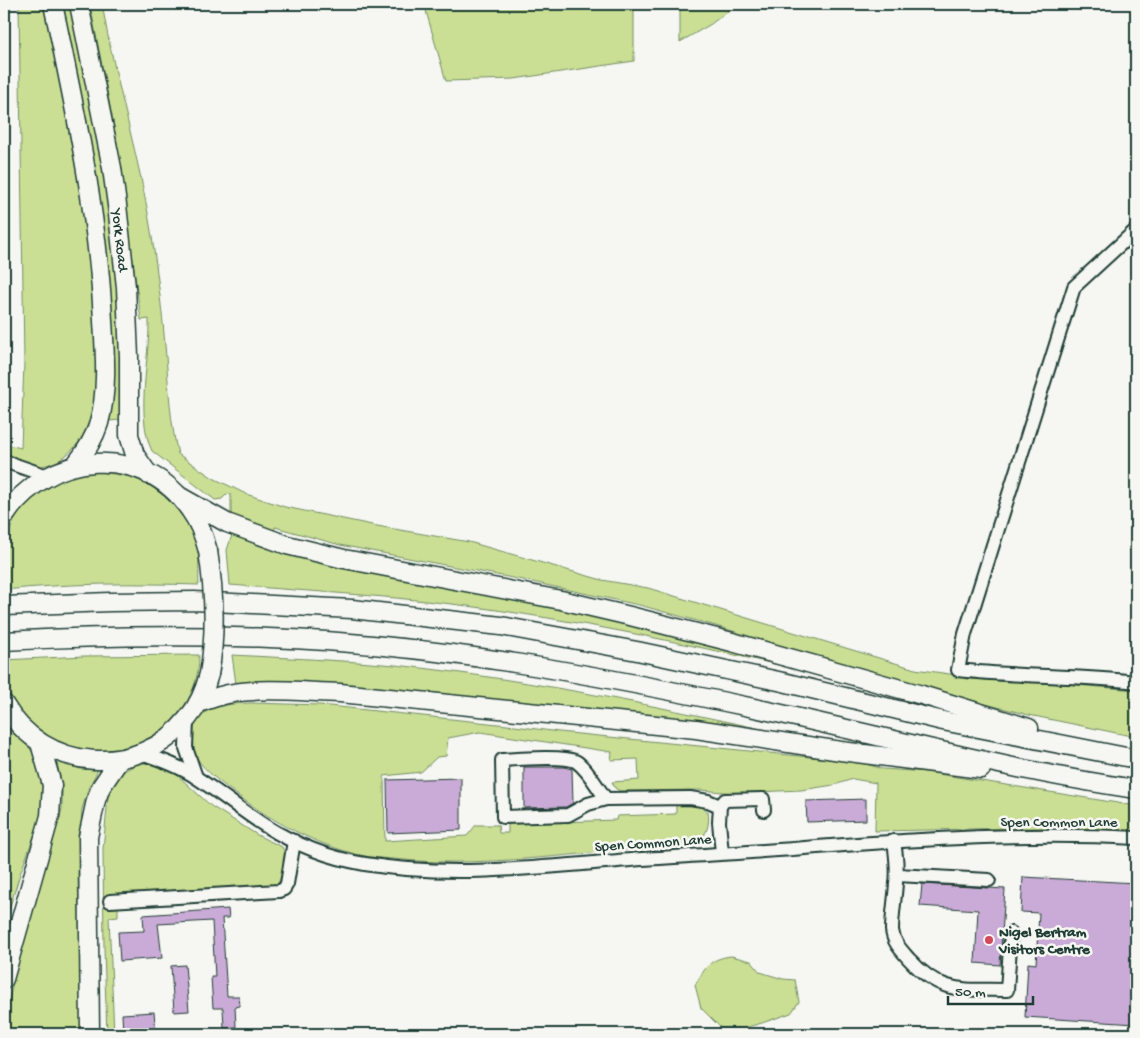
<svg xmlns="http://www.w3.org/2000/svg" width="1140" height="1038" viewBox="0 0 1140 1038" font-family="'Gochi Hand',sans-serif">
  <style>
    .green { fill: #cadf94; stroke: #748e64 }
    .building { fill: #caabd7; stroke: #1f3d34 }
    .lines { fill: none; stroke-linecap: round; stroke-linejoin: round }
    .minor-casing { stroke: #1f3d34; stroke-width: 16 }
    .highway-casing { stroke: #1f3d34; stroke-width: 21 }
    .minor { stroke: #f6f6f2; stroke-width: 12 }
    .highway { stroke: #f6f6f2; stroke-width: 18 }
    .highway-bridge-casing { stroke: #1f3d34; stroke-width: 21; stroke-linecap: butt }
    .highway-bridge { stroke: #f6f6f2; stroke-width: 18 }
    .poi-dot { fill: #d1495b; stroke: #f6f6f2; stroke-width: 2 }
    .labels { text-anchor: middle; stroke-width: 5; stroke-linejoin: round; paint-order: stroke }
    .street-label { font-size: 15px; fill: #1f3d34; stroke: #f6f6f2 }
    .poi-label { font-size: 15px; font-weight: bold; fill: #1f3d34; stroke: #f6f6f2; text-anchor: start }
  </style>
  <rect width="100%" height="100%" fill="#f6f6f2"/>
  <filter id="ink" filterUnits="userSpaceOnUse"><feTurbulence type="fractalNoise" baseFrequency=".02" numOctaves="2"/><feDisplacementMap in="SourceGraphic" scale="10" xChannelSelector="R" yChannelSelector="G"/><feConvolveMatrix kernelMatrix="1 2 1 2 8 2 1 2 1" color-interpolation-filters="sRGB"/></filter>
  <g filter="url(#ink)">
    <g class="green">
      <path d="M 19,4 L 45,4 C 65,103 86,202 93,303 C 96,341 101,394 86,430 C 81,442 71,452 61,459 C 50,466 33,469 21,463 C 15,460 9,453 4,449 L 4,444 L 21,448 L 24,362 Z"/>
      <path d="M 61,4 L 72,4 L 106,178 L 117,281 L 120,334 L 121,405 L 120,420 L 109,421 C 125,281 87,140 61,4 Z"/>
      <path d="M 90,4 L 102,4 C 115,82 140,158 152,237 C 158,277 163,317 166,357 C 169,389 170,422 178,454 L 213,478 L 246,494 L 285,507 L 377,526 L 469,542 L 602,580 L 648,588 L 915,669 L 956,675 L 1136,690 L 1136,737 L 1029,715 L 907,684 L 716,626 L 639,605 L 523,580 L 340,545 L 275,527 L 274,536 L 231,518 L 231,495 L 227,494 L 222,499 L 215,500 L 152,451 C 135,415 150,359 149,319 L 141,320 L 116,137 Z"/>
      <path d="M 424,4 L 634,4 L 634,61 L 514,79 L 446,81 Z"/>
      <path d="M 680,4 L 737,4 L 711,24 L 680,42 Z"/>
      <path d="M 99,472 C 113,474 128,475 141,481 C 167,493 189,519 197,547 C 200,558 198,573 199,585 C 134,583 68,583 4,590 C 4,572 3,553 8,536 C 21,494 57,474 99,472 Z"/>
      <path d="M 233,532 L 623,619 L 834,678 C 708,648 581,620 452,604 C 378,595 304,591 230,585 L 227,550 Z"/>
      <path d="M 199,655 C 199,678 192,697 178,714 C 123,783 4,750 4,660 L 85,656 Z"/>
      <path d="M 232,655 C 286,658 341,660 395,665 C 537,680 676,710 815,741 L 236,684 Z"/>
      <path d="M 252,703 L 320,705 L 507,725 L 559,732 L 859,762 L 883,769 L 926,772 L 1136,806 L 1136,831 C 1049,825 962,830 875,831 L 876,783 L 853,779 L 834,785 L 801,790 L 736,793 L 700,790 L 620,791 L 615,788 L 612,782 L 639,780 L 638,759 L 611,760 L 612,752 L 480,732 L 448,738 L 446,756 L 437,757 L 421,772 L 384,776 L 385,841 L 467,836 L 476,825 L 498,825 L 499,833 L 508,833 L 508,824 L 616,820 L 617,816 L 676,814 L 676,805 C 688,805 699,803 708,812 C 710,825 707,832 699,843 C 653,848 606,851 560,856 C 504,861 449,865 393,859 C 379,858 365,857 352,853 C 307,841 265,817 228,788 C 216,779 202,768 194,754 C 189,745 190,737 193,728 C 202,704 230,704 252,703 Z"/>
      <path d="M 4,728 L 20,738 L 32,751 L 41,768 L 45,795 L 40,820 L 20,874 L 4,926 Z"/>
      <path d="M 57,762 L 81,769 L 98,770 L 89,787 L 82,809 L 78,874 L 82,1034 L 4,1034 L 4,1021 L 17,966 L 62,809 L 62,787 Z"/>
      <path d="M 145,763 L 166,768 L 176,774 L 211,806 L 259,836 L 282,847 L 286,855 L 284,868 L 278,884 L 248,893 L 118,894 L 118,916 L 109,917 L 114,1034 L 107,1034 L 104,949 L 103,849 L 108,797 L 115,782 L 122,772 L 137,764 Z"/>
      <path d="M 731,956 L 751,961 L 760,972 L 783,979 L 795,980 L 799,1002 L 791,1013 L 762,1023 L 744,1028 L 721,1028 L 701,1008 L 695,985 C 706,967 709,959 731,956 Z"/>
    </g>
    <g class="building">
      <path d="M 524,767 L 564,767 L 572,769 L 573,803 L 566,807 L 524,808 Z"/>
      <path d="M 461,778 L 461,830 L 388,833 L 387,780 Z"/>
      <path d="M 866,799 L 866,820 L 807,822 L 806,801 Z"/>
      <path d="M 1023,877 L 1136,883 L 1136,1024 L 1025,1017 L 1028,963 L 1036,964 L 1039,913 L 1021,912 Z"/>
      <path d="M 922,884 L 1005,889 L 1000,965 L 975,963 L 978,910 L 920,906 Z"/>
      <path d="M 228,909 L 229,918 L 222,918 L 227,996 L 239,996 L 240,1006 L 235,1007 L 236,1027 L 224,1028 L 223,1008 L 213,1008 L 211,977 L 215,977 L 212,921 L 158,924 L 162,958 L 120,961 L 118,932 L 144,931 L 143,915 Z"/>
      <path d="M 185,965 L 189,1011 L 174,1012 L 171,966 Z"/>
      <path d="M 154,1012 L 156,1034 L 123,1034 L 122,1014 Z"/>
    </g>
    <g class="lines">
      <defs>
        <g id="minor">
          <path d="M 1136,230 L 1074,287 L 965,634 L 958,670 C 1017,677 1077,675 1136,682"/>
          <path d="M 4,461 L 47,476"/>
          <path d="M 187,719 L 186,748 L 196,777"/>
          <path d="M 140,753 C 160,759 180,766 197,778 C 220,793 241,810 264,825 C 294,844 330,858 365,864 C 456,879 550,866 642,859 C 700,855 759,852 817,847 C 923,839 1030,832 1136,838"/>
          <path d="M 606,799 C 597,787 589,771 577,762 C 566,755 517,759 502,760 L 503,817 L 568,815 L 588,804 L 606,799 L 690,798 L 708,801 L 720,806"/>
          <path d="M 894,841 C 896,855 898,869 896,883 C 895,899 892,915 892,930 C 893,942 901,950 909,959 C 942,995 962,989 1007,990 L 1011,933"/>
          <path d="M 722,853 L 719,822 L 720,806 L 725,800 L 763,799 L 764,810"/>
          <path d="M 897,875 L 989,880"/>
          <path d="M 110,901 L 279,891 L 284,889 L 287,884 L 294,841"/>
        </g>
        <g id="highway">
          <path d="M 53,4 C 75,109 98,213 103,321 C 105,354 108,390 99,423 C 94,439 86,452 75,465"/>
          <path id="s1" d="M 79,4 L 112,168 L 117,205 L 126,287 L 129,357 L 129,435 L 135,455 L 149,475"/>
          <path d="M 179,496 L 227,523 L 287,545 L 344,559 L 561,600 L 630,616 L 732,642 L 922,695 L 1029,728"/>
          <path d="M 4,517 C 47,451 143,441 190,510 C 199,522 204,536 208,551"/>
          <path d="M 4,606 L 110,602 L 194,601 L 352,609 L 501,626 L 637,651 L 783,682 L 943,721 L 1136,759"/>
          <path d="M 4,641 C 92,636 180,635 269,638 C 433,644 598,675 759,709 C 884,736 1009,771 1136,789"/>
          <path d="M 198,703 C 208,700 218,696 228,694 C 264,687 303,692 340,693 L 696,729 L 841,751 L 981,769"/>
          <path d="M 4,704 C 43,772 139,780 188,718 C 199,705 205,690 209,674"/>
          <path d="M 4,979 L 50,816 L 52,785 L 40,743"/>
          <path d="M 90,1034 L 88,837 L 96,800 L 101,787 L 120,759"/>
        </g>
      </defs>
      <use href="#minor" class="minor-casing"/>
      <use href="#highway" class="highway-casing"/>
      <use href="#minor" class="minor"/>
      <use href="#highway" class="highway"/>
      <defs>
        <path id="highway-bridge" d="M 208,551 C 214,590 216,636 209,674"/>
      </defs>
      <use href="#highway-bridge" class="highway-bridge-casing"/>
      <use href="#highway-bridge" class="highway-bridge"/>
    </g>
  </g>
  <circle class="poi-dot" cx="989" cy="940" r="5"/>
  <g class="labels">
    <g class="street-label">
      <text dy="5" stroke="none"><textPath href="#s1" startOffset="240">York Road</textPath></text>
      <text x="1059" y="826">Spen Common Lane</text>
      <text transform="translate(653 842) rotate(-4)" y="5">Spen Common Lane</text>
    </g>
    <g class="poi-label">
      <text x="999" y="936">Nigel Bertram<tspan x="999" dy="17">Visitors Centre</tspan></text>
    </g>
  </g>
  <rect width="1140" height="1038" fill="none" stroke="#f6f6f2" stroke-width="20"/>
  <rect x="10" y="10" width="1120" height="1018" fill="none" stroke="#1f3d34" stroke-width="2" filter="url(#ink)"/>
  <path d="M948 996v8h85v-8" fill="none" stroke="#1f3d34" stroke-width="2.5"/>
  <text x="955" y="996" font-size="15" fill="#1f3d34" stroke="#f6f6f2" stroke-width="4" paint-order="stroke">50 m</text>
</svg>
